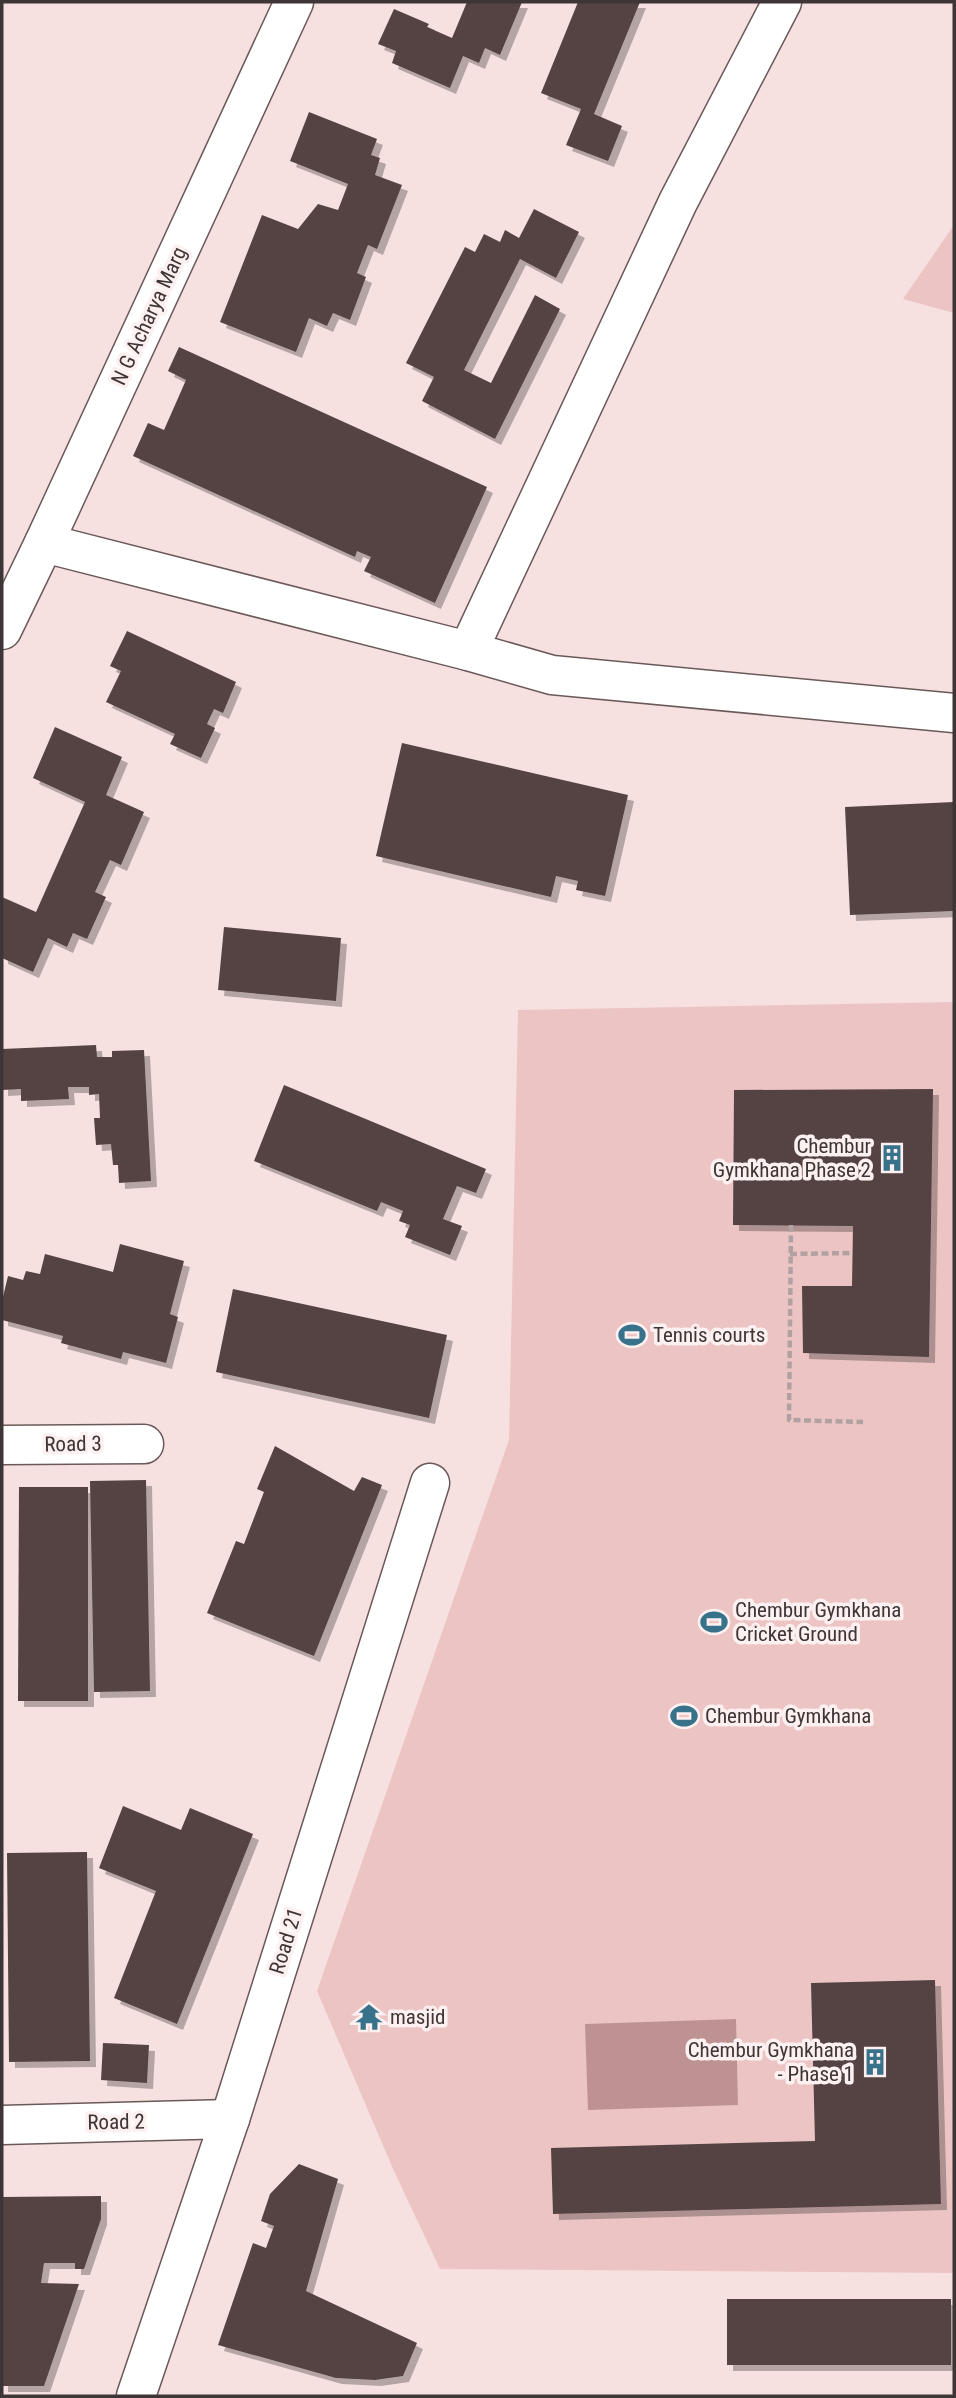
<svg xmlns="http://www.w3.org/2000/svg" width="956" height="2398" viewBox="0 0 956 2398" font-family="'Roboto Condensed',sans-serif">
  <style>
    .green { fill: #ecc4c4 }
    .water { fill: #be9292 }
    .building { fill: #544343; filter: url(#shadow) }
    .lines { fill: none; stroke-linecap: round; stroke-linejoin: round }
    .minor-casing { stroke: #6b5959; stroke-width: 41 }
    .secondary-casing { stroke: #6b5959; stroke-width: 41 }
    .path { stroke: #b2a1a1; stroke-width: 4.5; stroke-dasharray: 7 3.5; stroke-linecap: butt }
    .minor { stroke: #fff; stroke-width: 38 }
    .secondary { stroke: #fff; stroke-width: 38 }
    .labels { text-anchor: middle; stroke-width: 7; stroke-linejoin: round; paint-order: stroke }
    .street-label { font-size: 21px; fill: #3e3636; stroke: #fdf0f0 }
    .poi-label { font-size: 21px; fill: #3e3636; stroke: #fdf0f0; text-anchor: start }
  </style>
  <defs>
    <filter id="shadow"><feDropShadow dx="6" dy="6" stdDeviation="0" flood-color="#0004"/></filter>
  </defs>
  <rect width="100%" height="100%" fill="#f6e1e0"/>
  <g class="green">
    <path d="M 954,225 L 954,313 L 903,299 Z"/>
    <path d="M 954,1002 L 954,2273 L 440,2269 L 394,2171 L 317,1991 L 509,1440 L 518,1010 Z"/>
  </g>
  <path class="water" d="M 736,2019 L 738,2105 L 588,2110 L 585,2024 Z"/>
  <g class="building">
    <path d="M 467,2 L 522,2 L 500,55 L 485,48 L 479,63 L 463,56 L 450,88 L 392,63 L 396,51 L 378,44 L 394,9 L 429,24 L 427,27 L 452,38 Z"/>
    <path d="M 578,2 L 640,2 L 594,114 L 622,126 L 608,161 L 566,145 L 581,109 L 541,93 Z"/>
    <path d="M 309,112 L 377,139 L 371,155 L 380,158 L 375,175 L 402,185 L 377,249 L 368,245 L 357,273 L 366,277 L 350,320 L 333,313 L 327,326 L 309,318 L 296,352 L 220,322 L 262,215 L 298,229 L 318,204 L 338,210 L 348,184 L 290,161 Z"/>
    <path d="M 534,209 L 579,232 L 556,278 L 520,259 L 464,370 L 491,383 L 535,295 L 560,309 L 495,439 L 422,401 L 434,377 L 406,363 L 465,247 L 475,252 L 484,234 L 500,242 L 505,230 L 519,238 Z"/>
    <path d="M 179,347 L 487,487 L 435,603 L 364,571 L 371,557 L 357,551 L 355,557 L 133,456 L 148,423 L 164,430 L 186,380 L 168,371 Z"/>
    <path d="M 127,631 L 236,682 L 223,713 L 214,709 L 207,724 L 215,728 L 201,758 L 170,744 L 175,734 L 106,702 L 121,671 L 110,666 Z"/>
    <path d="M 55,727 L 122,757 L 106,795 L 144,812 L 121,865 L 110,860 L 95,892 L 106,897 L 87,939 L 73,933 L 67,947 L 48,938 L 33,972 L 2,958 L 2,897 L 36,912 L 85,802 L 33,778 Z"/>
    <path d="M 402,743 L 628,795 L 605,896 L 576,890 L 578,881 L 556,876 L 551,897 L 376,856 Z"/>
    <path d="M 954,802 L 954,911 L 850,915 L 845,807 Z"/>
    <path d="M 224,927 L 341,938 L 336,1001 L 218,990 Z"/>
    <path d="M 96,1045 L 97,1057 L 112,1057 L 112,1051 L 144,1050 L 151,1181 L 119,1183 L 118,1165 L 113,1165 L 111,1144 L 96,1145 L 94,1118 L 100,1118 L 99,1094 L 89,1095 L 89,1087 L 68,1087 L 69,1099 L 21,1101 L 21,1089 L 2,1090 L 2,1049 Z"/>
    <path d="M 284,1085 L 486,1169 L 476,1193 L 457,1186 L 443,1219 L 462,1226 L 450,1255 L 405,1237 L 410,1225 L 399,1221 L 403,1211 L 381,1202 L 377,1211 L 254,1161 Z"/>
    <path d="M 933,1089 L 929,1357 L 803,1353 L 802,1286 L 852,1286 L 853,1226 L 733,1225 L 734,1090 Z"/>
    <path d="M 120,1244 L 184,1261 L 170,1314 L 178,1317 L 166,1363 L 123,1352 L 121,1359 L 61,1343 L 63,1336 L 2,1320 L 2,1301 L 8,1276 L 23,1280 L 26,1271 L 40,1274 L 45,1254 L 113,1272 Z"/>
    <path d="M 233,1289 L 447,1335 L 429,1418 L 216,1372 Z"/>
    <path d="M 275,1446 L 354,1491 L 362,1477 L 382,1485 L 314,1656 L 207,1613 L 236,1541 L 244,1544 L 264,1492 L 257,1489 Z"/>
    <path d="M 146,1480 L 150,1691 L 94,1692 L 90,1481 Z"/>
    <path d="M 19,1487 L 88,1487 L 88,1701 L 18,1701 Z"/>
    <path d="M 123,1806 L 181,1830 L 190,1808 L 253,1834 L 177,2024 L 114,1998 L 156,1891 L 99,1868 Z"/>
    <path d="M 87,1852 L 90,2061 L 9,2062 L 7,1853 Z"/>
    <path d="M 935,1980 L 941,2204 L 553,2214 L 551,2148 L 815,2141 L 811,1983 Z"/>
    <path d="M 103,2043 L 149,2045 L 147,2083 L 101,2080 Z"/>
    <path d="M 299,2164 L 338,2179 L 306,2291 L 417,2343 L 403,2376 L 375,2380 L 336,2378 L 218,2345 L 253,2243 L 266,2248 L 274,2226 L 261,2221 L 270,2194 Z"/>
    <path d="M 101,2196 L 101,2219 L 84,2269 L 75,2269 L 75,2263 L 44,2263 L 41,2283 L 79,2284 L 44,2386 L 2,2386 L 2,2197 Z"/>
    <rect x="727" y="2299" width="224" height="66"/>
  </g>
  <g class="lines">
    <defs>
      <g id="minor">
        <path d="M 44,543 L 468,651 L 552,675 L 954,713"/>
        <path d="M 468,651 L 678,202 L 782,2"/>
        <path d="M 2,1445 L 144,1444"/>
        <path d="M 2,2125 L 230,2119"/>
        <path d="M 136,2396 L 230,2119 L 430,1483"/>
      </g>
      <path id="secondary" d="M 2,630 L 44,543 L 294,2"/>
    </defs>
    <use href="#minor" class="minor-casing"/>
    <use href="#secondary" class="secondary-casing"/>
    <g class="path">
      <path d="M 791,1225 L 789,1420 L 863,1422"/>
      <path d="M 790,1254 L 852,1253"/>
    </g>
    <use href="#minor" class="minor"/>
    <use href="#secondary" class="secondary"/>
  </g>
  <defs>
    <symbol id="building-bare" viewBox="-9 -9 18 18"><path d="M-4-6H4V6H1V3H-1V6H-4ZM-2.5-4.3h1.7v1.8h-1.7ZM.8-4.3h1.7v1.8H.8ZM-2.5-1h1.7V.8h-1.7ZM.8-1h1.7V.8H.8Z" fill="#37718a" stroke="#fdf0f0" stroke-width="2.5" paint-order="stroke"/></symbol>
    <symbol id="stadium-bare" viewBox="-9 -9 18 18"><path d="M0-5a6.5 5 0 1 0 0 10a6.5 5 0 1 0 0-10ZM-3.5-1.8h7v3.6h-7Z" fill="#37718a" stroke="#fdf0f0" stroke-width="2.5" paint-order="stroke"/></symbol>
    <symbol id="temple-bare" viewBox="-9 -9 18 18"><path d="M0-6L5-2H3V0L6.5 2.5H4V6H1.5V3h-3V6H-4V2.5H-6.5L-3 0V-2H-5Z" fill="#37718a" stroke="#fdf0f0" stroke-width="2.5" paint-order="stroke"/></symbol>
  </defs>
  <g fill-rule="evenodd">
    <use href="#building-bare" x="873" y="1139" width="38" height="38"/>
    <use href="#stadium-bare" x="613" y="1316" width="38" height="38"/>
    <use href="#stadium-bare" x="695" y="1603" width="38" height="38"/>
    <use href="#stadium-bare" x="665" y="1697" width="38" height="38"/>
    <use href="#temple-bare" x="350" y="1998" width="38" height="38"/>
    <use href="#building-bare" x="856" y="2043" width="38" height="38"/>
  </g>
  <g class="labels">
    <g class="street-label">
      <text transform="translate(149 316) rotate(-65)" y="7">N G Acharya Marg</text>
      <text transform="translate(73 1444) rotate(-1)" y="7">Road 3</text>
      <text transform="translate(286 1941) rotate(-73)" y="7">Road 21</text>
      <text transform="translate(116 2122) rotate(-1)" y="7">Road 2</text>
    </g>
    <g class="poi-label">
      <text x="871" y="1153" text-anchor="end">Chembur<tspan x="871" dy="24">Gymkhana Phase 2</tspan></text>
      <text x="653" y="1342">Tennis courts</text>
      <text x="735" y="1617">Chembur Gymkhana<tspan x="735" dy="24">Cricket Ground</tspan></text>
      <text x="705" y="1723">Chembur Gymkhana</text>
      <text x="390" y="2024">masjid</text>
      <text x="854" y="2057" text-anchor="end">Chembur Gymkhana<tspan x="854" dy="24">- Phase 1</tspan></text>
    </g>
  </g>
  <rect width="956" height="2398" fill="none" stroke="#3e3636" stroke-width="7"/>
</svg>
